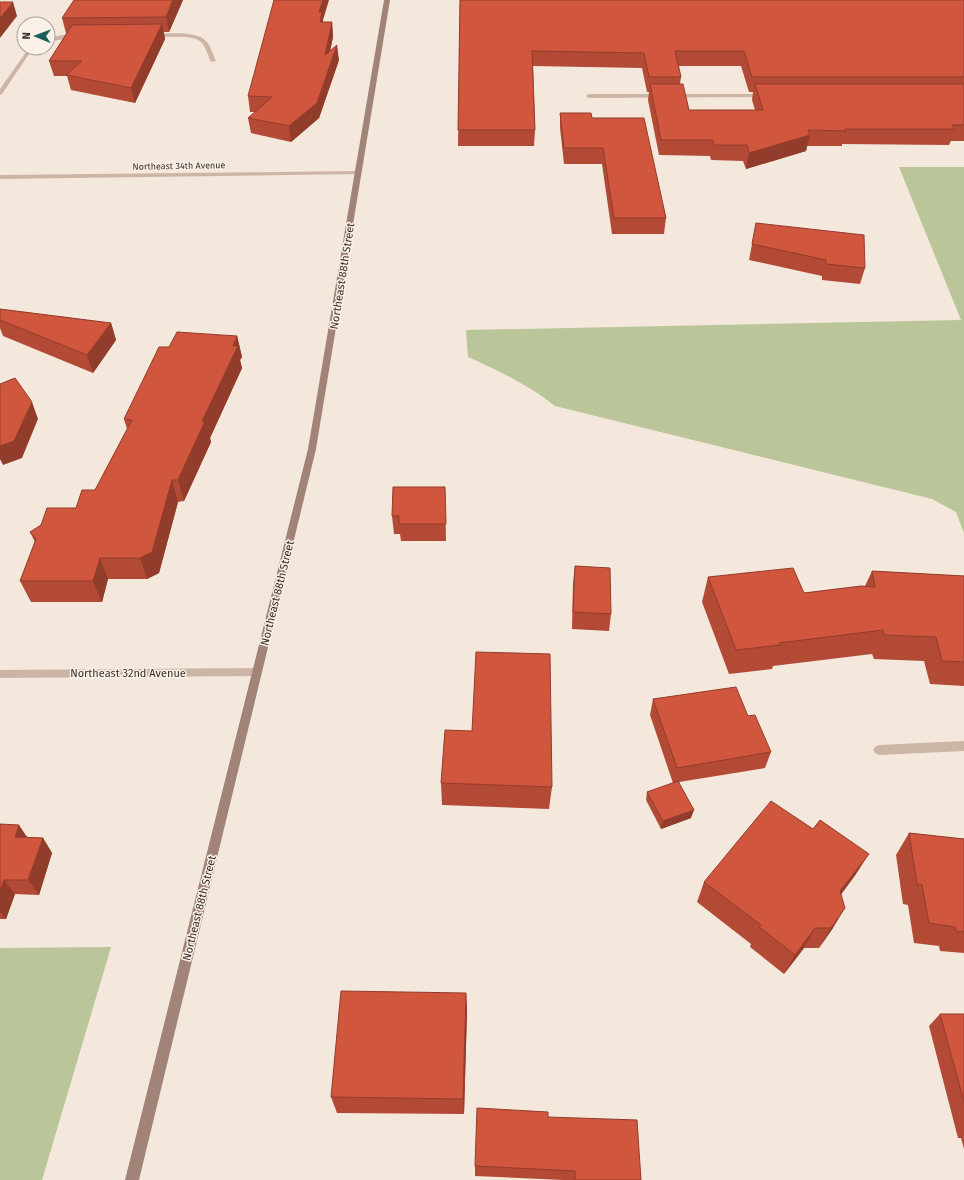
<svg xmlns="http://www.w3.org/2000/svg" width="964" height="1180" viewBox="0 0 964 1180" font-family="'Fira Sans',sans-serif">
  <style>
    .green { fill: #bac59a }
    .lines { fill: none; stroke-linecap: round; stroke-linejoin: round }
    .street { fill: #cdb5a6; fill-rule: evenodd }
    .secondary { fill: #a18377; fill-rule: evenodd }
    .wall { fill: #b34a35; fill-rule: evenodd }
    .shaded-wall { fill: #923c2b }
    .building { fill: #d0563e; stroke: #923c2b }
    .labels { text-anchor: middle; stroke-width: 3; stroke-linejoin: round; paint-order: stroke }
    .far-street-label { font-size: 9px; fill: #392c28; stroke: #fbf1e9 }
    .street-label { font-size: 11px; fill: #392c28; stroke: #fbf1e9 }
  </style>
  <rect width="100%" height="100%" fill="#f4e7dc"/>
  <g class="green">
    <path d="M 899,167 L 964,167 L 964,533 L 956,512 L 932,499 L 555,406 C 529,385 499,371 468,357 L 466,330 L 961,320 Z"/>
    <path d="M 111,947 L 42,1180 L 0,1180 L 0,948 Z"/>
  </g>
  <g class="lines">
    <g class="street">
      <path d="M 68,34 L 78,34 L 81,36 L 48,42 L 48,38 Z"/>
      <path d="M 152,34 C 165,34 196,30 206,41 C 211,46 213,55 216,61 L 211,62 C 208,56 206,47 201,42 C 190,33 163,39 150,37 L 149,36 Z"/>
      <path d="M 29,48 L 36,48 L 31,51 L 2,94 L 0,95 L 0,89 Z"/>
      <path d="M 766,94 L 768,95 L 768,97 L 589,98 L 586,96 L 589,94 Z"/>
      <path d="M 359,171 L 361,172 L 361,174 L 0,179 L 0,175 Z"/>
      <path d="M 257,668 L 261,669 L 262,672 L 261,675 L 257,676 L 0,678 L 0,670 Z"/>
      <path d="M 964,741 L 964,751 L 879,755 L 875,753 L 873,750 L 875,747 L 879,745 Z"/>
    </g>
    <path class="secondary" d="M 384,0 L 390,0 L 316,449 L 139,1180 L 125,1180 L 308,449 Z"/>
  </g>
  <g class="wall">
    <path d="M 183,0 L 169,32 L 164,32 L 165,39 L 135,103 L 71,90 L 67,76 L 54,76 L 49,61 L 67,33 L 66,33 L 62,18 Z"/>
    <path d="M 460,0 L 964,0 L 964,141 L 951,141 L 949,145 L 842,144 L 842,146 L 807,146 L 806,151 L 746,169 L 743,161 L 711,160 L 710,156 L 659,155 L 648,100 L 649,92 L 647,92 L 642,68 L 533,66 L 535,130 L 534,146 L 458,146 ZM 678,66 L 741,66 L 749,92 L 753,92 L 752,100 L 755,110 L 689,110 L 680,84 L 681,77 Z"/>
    <path d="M 323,20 L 323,22 L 332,22 L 333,37 L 330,51 L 339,60 L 319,118 L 291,142 L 251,133 L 248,118 L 255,112 L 250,112 L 248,96 Z"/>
    <path d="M 560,113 L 592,118 L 666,218 L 664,234 L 612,234 L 602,164 L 564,164 L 560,128 Z"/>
    <path d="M 756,223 L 865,268 L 860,284 L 822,280 L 822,276 L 749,260 Z"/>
    <path d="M 0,309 L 111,323 L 116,340 L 93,373 L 3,336 L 0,328 Z"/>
    <path d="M 237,336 L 242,357 L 240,360 L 242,368 L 210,438 L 211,442 L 184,501 L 178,502 L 159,573 L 147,579 L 108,579 L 102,602 L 31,602 L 20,581 L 35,542 L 30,532 L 76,508 L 95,490 L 127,429 L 124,419 L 169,347 Z"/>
    <path d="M 445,487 L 446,541 L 401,541 L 400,534 L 394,534 L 392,516 Z"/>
    <path d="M 575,566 L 611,614 L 609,631 L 572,629 L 573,583 Z"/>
    <path d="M 872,571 L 964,576 L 964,686 L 930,684 L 924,661 L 874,659 L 872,654 L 773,666 L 772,669 L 729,674 L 702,602 L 708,577 L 804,593 L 865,586 Z"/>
    <path d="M 653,699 L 748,716 L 771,752 L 765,768 L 679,782 L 691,818 L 661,829 L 646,800 L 647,792 L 673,783 L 650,715 Z"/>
    <path d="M 472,731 L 552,787 L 549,809 L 442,805 L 441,783 Z"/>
    <path d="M 0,824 L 28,837 L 43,838 L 52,853 L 39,895 L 15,894 L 6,919 L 0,919 Z"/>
    <path d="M 909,833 L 964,839 L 964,953 L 940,951 L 939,946 L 914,943 L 908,905 L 903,904 L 896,855 Z"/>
    <path d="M 856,874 L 841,894 L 833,928 L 819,948 L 804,948 L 784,974 L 750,947 L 751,944 L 697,902 L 704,882 Z"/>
    <path d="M 466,993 L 467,1011 L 464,1114 L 337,1113 L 331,1097 Z"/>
    <path d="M 940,1014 L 964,1014 L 964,1149 L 961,1138 L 958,1138 L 929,1026 Z"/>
    <path d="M 548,1117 L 641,1180 L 563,1180 L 475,1176 L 475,1166 Z"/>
  </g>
  <g class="shaded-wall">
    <path d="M 173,0 L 183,0 L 169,32 L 166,17 Z"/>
    <path d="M 323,0 L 329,0 L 323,20 L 324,27 L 320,22 L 319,12 Z"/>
    <path d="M 13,2 L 17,16 L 0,38 L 0,18 Z"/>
    <path d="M 332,22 L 333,37 L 326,71 L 325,55 Z"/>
    <path d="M 162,24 L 165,39 L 135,103 L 131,88 Z"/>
    <path d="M 337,45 L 339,60 L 319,118 L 291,142 L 289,126 Z"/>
    <path d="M 810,135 L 806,151 L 746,169 L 749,153 Z"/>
    <path d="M 111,323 L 116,340 L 93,373 L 87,355 Z"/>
    <path d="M 237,336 L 242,357 L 240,360 L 242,368 L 210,438 L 211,442 L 184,501 L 178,480 Z"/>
    <path d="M 32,402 L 38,419 L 22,458 L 3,465 L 0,459 L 0,446 Z"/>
    <path d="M 172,480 L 178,502 L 159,573 L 147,579 L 140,558 Z"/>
    <path d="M 100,558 L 108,579 L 102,602 L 93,581 Z"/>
    <path d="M 694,810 L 691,818 L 661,829 L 663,821 Z"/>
    <path d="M 19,825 L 29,840 L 15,837 Z"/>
    <path d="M 43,838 L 52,853 L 39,895 L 28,880 Z"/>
    <path d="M 869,854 L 856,874 L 829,911 L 840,891 Z"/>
    <path d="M 4,880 L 15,894 L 6,919 L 0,912 L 0,891 Z"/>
    <path d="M 845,908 L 833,928 L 819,948 L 831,928 Z"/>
    <path d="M 815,928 L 804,948 L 784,974 L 795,955 Z"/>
    <path d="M 466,993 L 467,1011 L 464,1114 L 463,1099 Z"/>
  </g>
  <g class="building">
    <path d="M 74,0 L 173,0 L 166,17 L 62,18 Z"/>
    <path d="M 274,0 L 323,0 L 319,12 L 322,12 L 320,22 L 332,22 L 325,55 L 337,45 L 317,103 L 289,126 L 248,118 L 272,97 L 248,96 Z"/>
    <path d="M 460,0 L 964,0 L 964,77 L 752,77 L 744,51 L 675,51 L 681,77 L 649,77 L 644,53 L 532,51 L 535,130 L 458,130 Z"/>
    <path d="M 0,2 L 13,2 L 0,18 Z"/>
    <path d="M 162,24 L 131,88 L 66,75 L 82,61 L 49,61 L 72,25 Z"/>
    <path d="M 650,84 L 683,84 L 689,110 L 763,110 L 755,84 L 964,84 L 964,125 L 952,125 L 955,129 L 845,129 L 846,131 L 808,130 L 810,135 L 749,153 L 747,145 L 714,145 L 713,140 L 661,140 Z"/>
    <path d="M 560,113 L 591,113 L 592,118 L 644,118 L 666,218 L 614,218 L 603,148 L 564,148 Z"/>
    <path d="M 756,223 L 864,235 L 865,268 L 826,264 L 826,260 L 752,244 Z"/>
    <path d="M 0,309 L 111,323 L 87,355 L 0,320 Z"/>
    <path d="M 177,332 L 237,336 L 233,346 L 238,346 L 202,421 L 205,421 L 178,480 L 172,480 L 152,552 L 140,558 L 100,558 L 93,581 L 20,581 L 36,539 L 30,532 L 41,525 L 47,508 L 76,508 L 82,490 L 95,490 L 132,420 L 124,419 L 159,347 L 169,347 Z"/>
    <path d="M 15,378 L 32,402 L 14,441 L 0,446 L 0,384 Z"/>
    <path d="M 393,487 L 445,487 L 446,524 L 399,524 L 399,516 L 392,516 Z"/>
    <path d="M 575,566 L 610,568 L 611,614 L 573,612 Z"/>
    <path d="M 793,568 L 804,593 L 861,586 L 875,587 L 872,571 L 964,576 L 964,662 L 942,661 L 936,637 L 884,635 L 883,630 L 779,643 L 780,645 L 736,650 L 708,577 Z"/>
    <path d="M 476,652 L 550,654 L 552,787 L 441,783 L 445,730 L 472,731 Z"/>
    <path d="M 736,687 L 748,716 L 755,715 L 771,752 L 677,768 L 653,699 Z"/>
    <path d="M 678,781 L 694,810 L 663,821 L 647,792 Z"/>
    <path d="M 771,801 L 813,829 L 820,820 L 869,854 L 840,891 L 845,908 L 831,928 L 815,928 L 795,955 L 759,927 L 761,925 L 704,882 Z"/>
    <path d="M 0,824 L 19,825 L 15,837 L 43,838 L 28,880 L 4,880 L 0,891 Z"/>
    <path d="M 909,833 L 964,839 L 964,932 L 956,931 L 955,927 L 929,923 L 922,885 L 917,884 Z"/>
    <path d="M 341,991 L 466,993 L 463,1099 L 331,1097 Z"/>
    <path d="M 940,1014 L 964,1014 L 964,1102 Z"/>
    <path d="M 477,1108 L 548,1112 L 548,1117 L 637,1120 L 641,1180 L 575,1180 L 575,1171 L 475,1166 Z"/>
  </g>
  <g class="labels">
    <g class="far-street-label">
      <text transform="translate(179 166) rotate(-1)" y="3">Northeast 34th Avenue</text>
    </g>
    <g class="street-label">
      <text transform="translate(342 276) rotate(-81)" y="4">Northeast 88th Street</text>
      <text transform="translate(277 593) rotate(-76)" y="4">Northeast 88th Street</text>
      <text x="128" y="677">Northeast 32nd Avenue</text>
      <text transform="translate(199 908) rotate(-76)" y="4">Northeast 88th Street</text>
    </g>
  </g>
  <g transform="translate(36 36) rotate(271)"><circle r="19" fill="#fbf1e9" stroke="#ada29c"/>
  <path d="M0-3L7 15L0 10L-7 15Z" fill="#1a5e5d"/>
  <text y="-6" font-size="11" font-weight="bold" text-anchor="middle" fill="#392c28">N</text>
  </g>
</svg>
